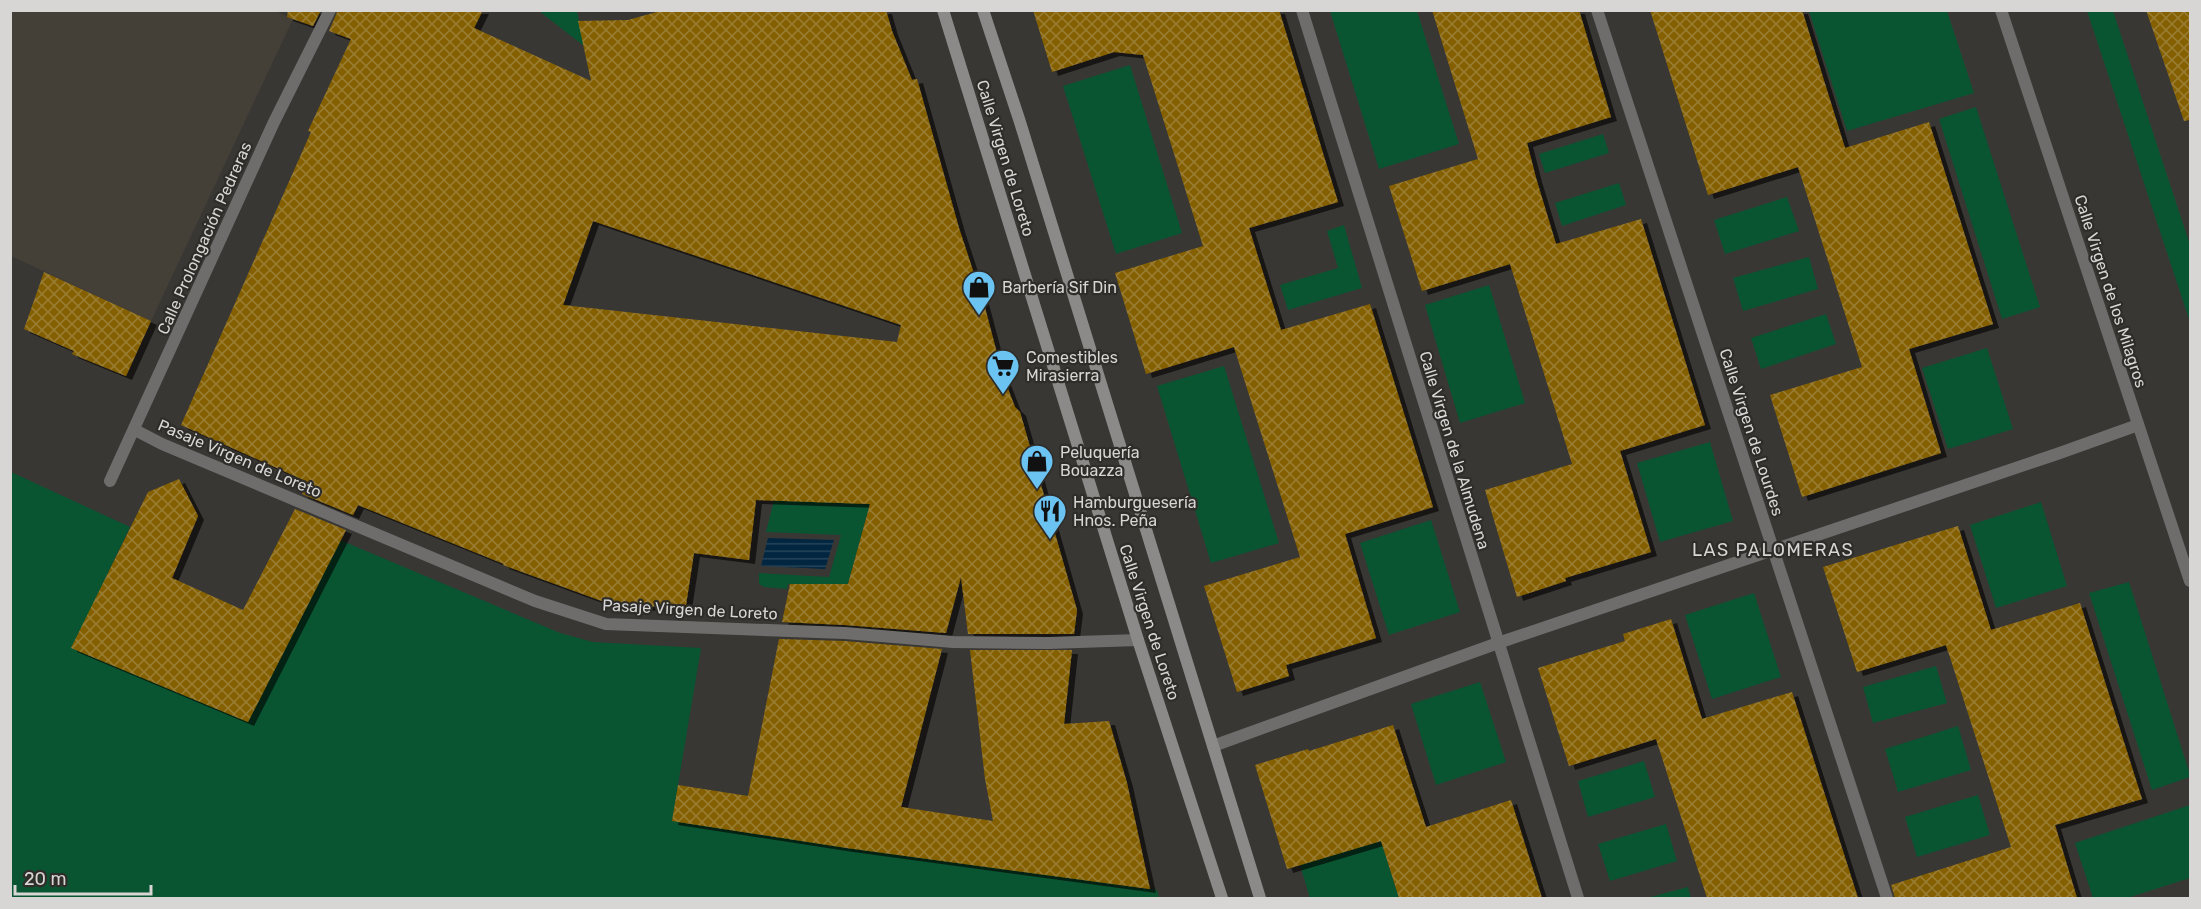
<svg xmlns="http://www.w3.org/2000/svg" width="2201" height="909" viewBox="0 0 2201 909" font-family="Rubik,sans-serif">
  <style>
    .built { fill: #443f37 }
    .green { fill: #095531 }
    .water { fill: url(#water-rules) }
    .building { fill: url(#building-cross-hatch); fill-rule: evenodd; filter: url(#shadow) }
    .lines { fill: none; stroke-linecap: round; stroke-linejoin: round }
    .pedestrian { stroke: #6e6d6c; stroke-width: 12 }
    .minor { stroke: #6e6d6c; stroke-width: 12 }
    .tertiary { stroke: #6e6d6c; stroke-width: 12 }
    .secondary { stroke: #8c8a88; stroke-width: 12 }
    .labels { text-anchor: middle; stroke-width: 4.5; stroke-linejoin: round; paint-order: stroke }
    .street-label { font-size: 16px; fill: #d7d6d4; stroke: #2f2d2a }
    .poi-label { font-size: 16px; fill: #d7d6d4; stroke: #2f2d2a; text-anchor: start }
    .neighbourhood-label { font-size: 18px; letter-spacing: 1.5px; fill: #d7d6d4; stroke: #2f2d2a }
  </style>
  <defs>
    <pattern id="water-rules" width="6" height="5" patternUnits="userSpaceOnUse" patternTransform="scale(1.5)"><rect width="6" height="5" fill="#022640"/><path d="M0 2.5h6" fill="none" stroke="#26455b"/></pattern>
    <pattern id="building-cross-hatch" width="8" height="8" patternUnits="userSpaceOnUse" patternTransform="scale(1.5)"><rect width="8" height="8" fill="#856106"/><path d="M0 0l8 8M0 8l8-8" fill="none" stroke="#9b7e35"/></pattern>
    <filter id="shadow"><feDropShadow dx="6" dy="4" stdDeviation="0" flood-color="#0009"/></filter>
  </defs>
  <rect width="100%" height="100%" fill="#393734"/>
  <path class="built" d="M 273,10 L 293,19 L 151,321 L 11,256 L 11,11 Z"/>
  <g class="green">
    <path d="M 539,11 L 577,11 L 584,46 Z"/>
    <path d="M 1330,11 L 1417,11 L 1459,144 L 1379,169 Z"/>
    <path d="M 1809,11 L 1947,11 L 1974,93 L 1847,131 Z"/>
    <path d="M 2087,11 L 2113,11 L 2190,245 L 2190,322 Z"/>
    <path d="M 1130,65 L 1182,233 L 1116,254 L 1063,86 Z"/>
    <path d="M 1976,107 L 2040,307 L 2002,319 L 1939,119 Z"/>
    <path d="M 1603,134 L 1609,153 L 1545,173 L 1539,154 Z"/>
    <path d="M 1619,183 L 1626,205 L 1562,226 L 1555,203 Z"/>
    <path d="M 1787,197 L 1799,231 L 1725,254 L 1714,220 Z"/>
    <path d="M 1344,225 L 1362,288 L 1288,310 L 1280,285 L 1338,268 L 1327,231 Z"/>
    <path d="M 1809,257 L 1818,289 L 1743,311 L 1733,278 Z"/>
    <path d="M 1489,285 L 1525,403 L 1460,423 L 1425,305 Z"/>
    <path d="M 1826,314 L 1836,344 L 1761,369 L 1751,338 Z"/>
    <path d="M 1987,348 L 2013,429 L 1948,449 L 1922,368 Z"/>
    <path d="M 1224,366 L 1279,543 L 1211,563 L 1157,386 Z"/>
    <path d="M 1710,442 L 1733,521 L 1660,542 L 1637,463 Z"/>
    <path d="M 11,472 L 130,527 L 72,648 L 248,722 L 340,540 L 560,633 L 593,642 L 701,648 L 672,821 L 1157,890 L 1159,898 L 11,898 Z"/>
    <path d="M 774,500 L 870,504 L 848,584 L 788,584 L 787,589 L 764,587 L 759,584 L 759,573 L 829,577 L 841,535 L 766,532 Z"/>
    <path d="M 2041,502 L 2067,586 L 1996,608 L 1970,525 Z"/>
    <path d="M 1431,520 L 1460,612 L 1389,635 L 1360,543 Z"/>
    <path d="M 2129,582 L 2190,775 L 2190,777 L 2152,790 L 2089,593 Z"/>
    <path d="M 1754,593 L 1781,677 L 1712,699 L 1685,615 Z"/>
    <path d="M 1936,666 L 1947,703 L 1873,723 L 1863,687 Z"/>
    <path d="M 1480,682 L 1506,762 L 1436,785 L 1411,704 Z"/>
    <path d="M 1958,726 L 1971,770 L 1898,792 L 1885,749 Z"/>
    <path d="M 1644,761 L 1655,797 L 1588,817 L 1578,781 Z"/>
    <path d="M 1978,795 L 1990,835 L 1917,857 L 1905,817 Z"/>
    <path d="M 2190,805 L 2190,878 L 2127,898 L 2093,898 L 2075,843 Z"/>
    <path d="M 1666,824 L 1677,861 L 1610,881 L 1598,844 Z"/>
    <path d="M 1381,841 L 1399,898 L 1310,898 L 1300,865 Z"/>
    <path d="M 1688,887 L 1691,898 L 1647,898 Z"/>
  </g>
  <path class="water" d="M 768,538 L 834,540 L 825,569 L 761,566 Z"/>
  <g class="building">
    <path d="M 288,10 L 321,10 L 313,26 L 287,17 Z"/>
    <path d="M 338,10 L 483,10 L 474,28 L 591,81 L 578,21 L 628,20 L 664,10 L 886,10 L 892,31 L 912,80 L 917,79 L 959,228 L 984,304 L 1003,376 L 1015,407 L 1020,412 L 1077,610 L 1074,634 L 968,634 L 961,577 L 946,633 L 845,625 L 782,622 L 790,584 L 848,584 L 870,504 L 756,500 L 749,560 L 694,553 L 686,605 L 621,608 L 503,565 L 504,564 L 358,505 L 353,515 L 302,494 L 308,482 L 181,425 L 311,132 L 308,131 L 351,39 L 329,31 ZM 593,221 L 901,325 L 897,342 L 563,305 Z"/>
    <path d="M 1033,10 L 1279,10 L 1338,202 L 1249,228 L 1281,330 L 1370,304 L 1433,507 L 1345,534 L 1376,638 L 1286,665 L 1289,676 L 1237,692 L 1204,586 L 1300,557 L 1234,347 L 1146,374 L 1115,273 L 1203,246 L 1143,55 L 1114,52 L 1052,72 Z"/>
    <path d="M 1432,10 L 1579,10 L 1611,117 L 1527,143 L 1536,178 L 1556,244 L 1641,219 L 1705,425 L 1620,451 L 1651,552 L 1565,578 L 1566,581 L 1517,597 L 1485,490 L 1572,464 L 1510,264 L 1422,291 L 1389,186 L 1478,159 Z"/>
    <path d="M 1650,10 L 1802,10 L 1845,148 L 1929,122 L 1993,324 L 1909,349 L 1941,453 L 1802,497 L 1770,395 L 1862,367 L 1798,167 L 1708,195 Z"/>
    <path d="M 2146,10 L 2190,10 L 2190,120 L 2184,121 Z"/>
    <path d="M 44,272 L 151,321 L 126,376 L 72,354 L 74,351 L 24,329 Z"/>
    <path d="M 179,479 L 198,516 L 172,578 L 243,610 L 295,509 L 346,530 L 248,722 L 71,648 L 148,492 Z"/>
    <path d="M 1958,526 L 1991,630 L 2080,603 L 2142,799 L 2055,825 L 2077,898 L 1895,898 L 1891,885 L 2011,847 L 1946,645 L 1857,672 L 1823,567 Z"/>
    <path d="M 1671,619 L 1702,719 L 1792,692 L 1858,898 L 1707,898 L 1656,739 L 1569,766 L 1538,668 L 1625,641 L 1623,634 Z"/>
    <path d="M 779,639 L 844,641 L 942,649 L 901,807 L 993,821 L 985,779 L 970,650 L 1072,650 L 1064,724 L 1109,721 L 1127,783 L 1150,889 L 847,848 L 672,821 L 678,785 L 748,796 Z"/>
    <path d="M 1393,725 L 1426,827 L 1511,800 L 1542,898 L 1399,898 L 1381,841 L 1287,869 L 1255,765 L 1308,749 L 1309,751 Z"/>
  </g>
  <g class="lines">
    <g class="pedestrian">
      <path d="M 1302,10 L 1578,898"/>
      <path d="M 1597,10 L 1887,898"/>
      <path d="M 1213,746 L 1498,643 L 2057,454 L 2138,425"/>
    </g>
    <g class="minor">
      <path d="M 135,430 L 162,444 L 535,601 L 606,624 L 845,633 L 953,642 L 1049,643 L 1138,640"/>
      <path d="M 110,481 L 274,122 L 330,10"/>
    </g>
    <path class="tertiary" d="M 2001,10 L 2190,581"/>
    <g class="secondary">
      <path d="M 943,10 L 1138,640 L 1222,898"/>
      <path d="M 983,10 L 1019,119 L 1260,898"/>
    </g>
  </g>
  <defs>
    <symbol id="shop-pin" viewBox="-11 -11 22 30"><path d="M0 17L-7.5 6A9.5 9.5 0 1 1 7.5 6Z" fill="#6bc3f2" stroke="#2f2d2a"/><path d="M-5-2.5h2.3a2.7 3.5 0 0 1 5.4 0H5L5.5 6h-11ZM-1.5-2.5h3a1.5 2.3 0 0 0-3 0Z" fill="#111"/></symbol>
    <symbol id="supermarket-pin" viewBox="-11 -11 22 30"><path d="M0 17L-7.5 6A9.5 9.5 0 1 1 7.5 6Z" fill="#6bc3f2" stroke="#2f2d2a"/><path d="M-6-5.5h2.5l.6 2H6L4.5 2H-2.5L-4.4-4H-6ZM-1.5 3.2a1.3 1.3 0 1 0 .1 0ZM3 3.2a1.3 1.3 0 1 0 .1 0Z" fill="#111"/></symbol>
    <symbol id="restaurant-pin" viewBox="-11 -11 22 30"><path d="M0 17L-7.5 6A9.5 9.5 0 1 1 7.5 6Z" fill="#6bc3f2" stroke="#2f2d2a"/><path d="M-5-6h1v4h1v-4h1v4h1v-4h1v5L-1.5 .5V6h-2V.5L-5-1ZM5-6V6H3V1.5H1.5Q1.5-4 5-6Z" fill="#111"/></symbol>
  </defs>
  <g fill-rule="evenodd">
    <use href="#shop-pin" x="960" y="268" width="38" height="52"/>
    <use href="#supermarket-pin" x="984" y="347" width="38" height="52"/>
    <use href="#shop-pin" x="1018" y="442" width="38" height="52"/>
    <use href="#restaurant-pin" x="1031" y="492" width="38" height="52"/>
  </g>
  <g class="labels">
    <g class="street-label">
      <text transform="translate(1006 158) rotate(73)" y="6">Calle Virgen de Loreto</text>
      <text transform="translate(204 238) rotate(-66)" y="6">Calle Prolongación Pedreras</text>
      <text transform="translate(2111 291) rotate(72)" y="6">Calle Virgen de los Milagros</text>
      <text transform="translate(1752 432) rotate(72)" y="6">Calle Virgen de Lourdes</text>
      <text transform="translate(1455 450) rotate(73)" y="6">Calle Virgen de la Almudena</text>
      <text transform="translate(240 458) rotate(23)" y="6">Pasaje Virgen de Loreto</text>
      <text transform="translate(690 609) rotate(3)" y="6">Pasaje Virgen de Loreto</text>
      <text transform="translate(1150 622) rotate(72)" y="6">Calle Virgen de Loreto</text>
    </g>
    <g class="poi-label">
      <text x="1002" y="293">Barbería Sif Din</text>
      <text x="1026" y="363">Comestibles<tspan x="1026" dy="18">Mirasierra</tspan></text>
      <text x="1060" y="458">Peluquería<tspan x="1060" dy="18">Bouazza</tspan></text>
      <text x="1073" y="508">Hamburguesería<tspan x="1073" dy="18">Hnos. Peña</tspan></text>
    </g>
    <g class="neighbourhood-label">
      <text x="1773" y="556">LAS PALOMERAS</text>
    </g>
  </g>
  <rect width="2201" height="909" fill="none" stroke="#d7d6d4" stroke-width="24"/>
  <path d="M15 885v9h136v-9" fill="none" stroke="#d7d6d4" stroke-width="3"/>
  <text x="24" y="885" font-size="18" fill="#d7d6d4" stroke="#2f2d2a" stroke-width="4.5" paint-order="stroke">20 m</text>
</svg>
